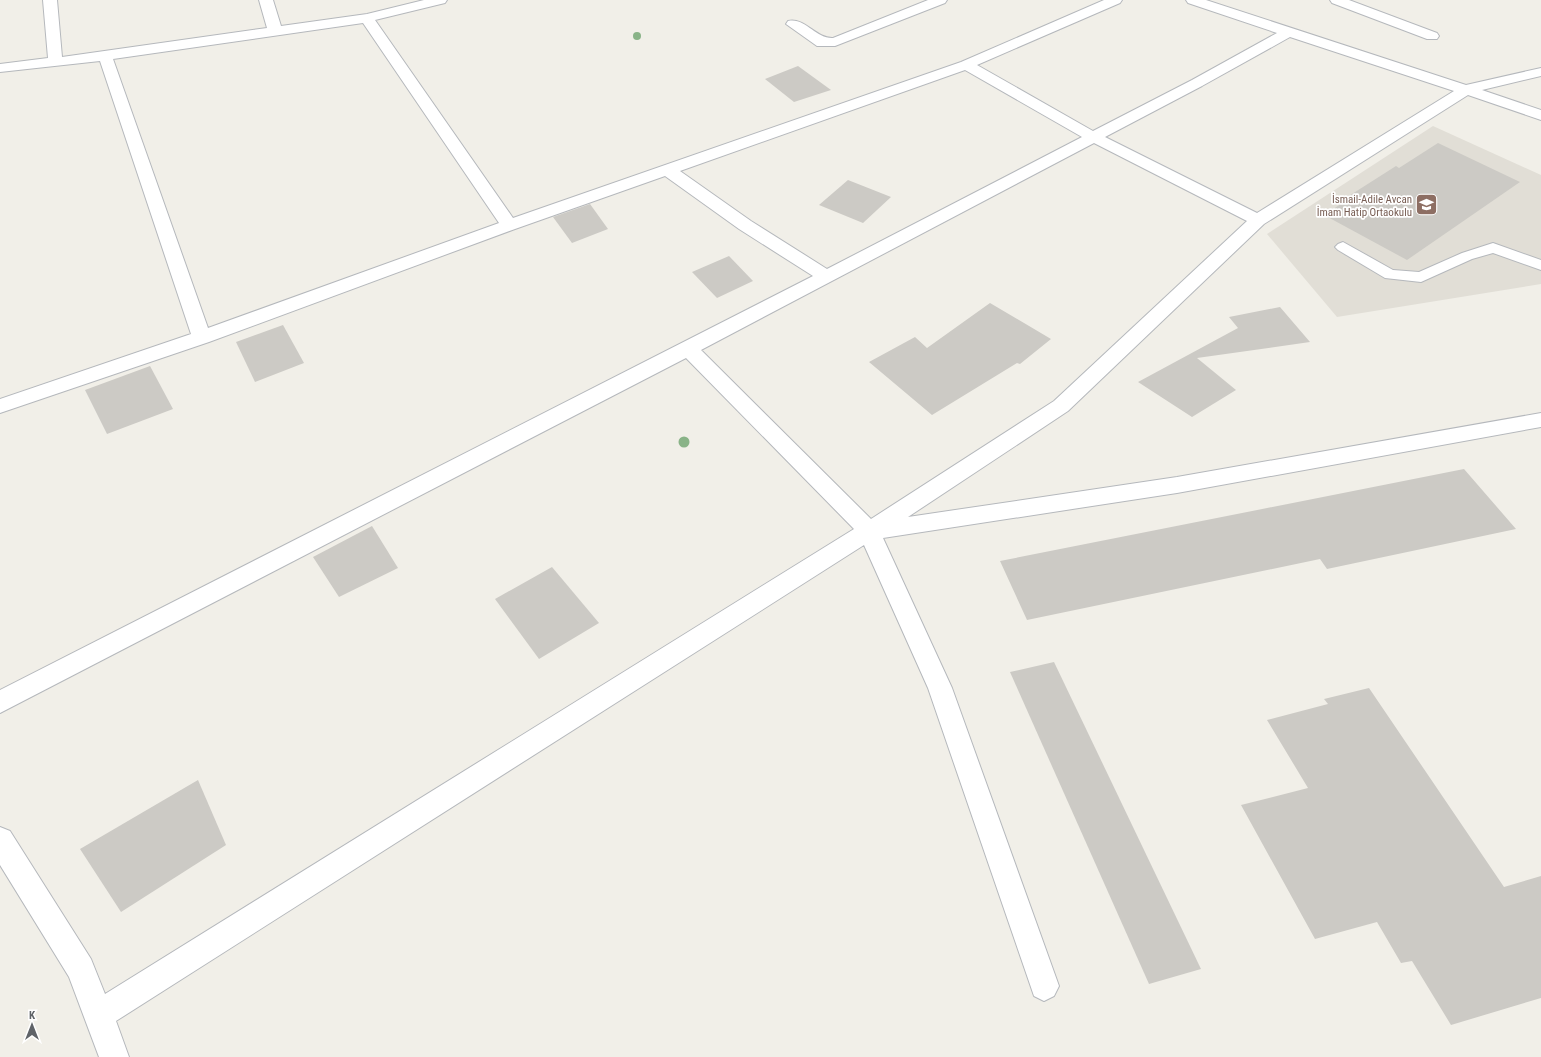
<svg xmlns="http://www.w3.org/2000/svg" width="1541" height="1057" viewBox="0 0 1541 1057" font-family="'Roboto Condensed',sans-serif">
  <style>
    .education { fill: #e1ded6 }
    .building { fill: #cccac5 }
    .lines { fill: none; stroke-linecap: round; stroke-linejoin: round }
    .lane-casing { stroke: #b5b8bc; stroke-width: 2 }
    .street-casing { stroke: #b5b8bc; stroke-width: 2 }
    .lane { fill: #fff; fill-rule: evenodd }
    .street { fill: #fff; fill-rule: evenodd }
    .tree { fill: #89b387 }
    .labels { text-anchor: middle; stroke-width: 3.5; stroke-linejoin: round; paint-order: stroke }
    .far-education-label { font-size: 11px; fill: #785e54; stroke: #fff; text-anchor: end }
  </style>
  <rect width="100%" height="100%" fill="#f1efe8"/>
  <path class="education" d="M 1433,126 L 1541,175 L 1541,284 L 1337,317 L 1267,234 Z"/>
  <g class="building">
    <path d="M 798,66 L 831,90 L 794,102 L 765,79 Z"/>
    <path d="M 1438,143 L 1520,182 L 1407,260 L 1324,215 L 1344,202 L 1341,201 L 1396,166 L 1399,168 Z"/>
    <path d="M 848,180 L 891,197 L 863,223 L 819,205 Z"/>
    <path d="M 590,204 L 608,229 L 572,243 L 553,217 Z"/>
    <path d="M 729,256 L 753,281 L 717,298 L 692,272 Z"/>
    <path d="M 990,303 L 1051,339 L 1020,364 L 1017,363 L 932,415 L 869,362 L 915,337 L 927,348 Z"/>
    <path d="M 1280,307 L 1310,342 L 1197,358 L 1236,390 L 1192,417 L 1138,382 L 1238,328 L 1229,317 Z"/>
    <path d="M 283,325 L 304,363 L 255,382 L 236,342 Z"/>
    <path d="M 150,366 L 173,409 L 107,434 L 85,390 Z"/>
    <path d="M 1464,469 L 1516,529 L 1327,569 L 1320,559 L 1027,620 L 1000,561 Z"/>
    <path d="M 372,526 L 398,568 L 339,597 L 313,557 Z"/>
    <path d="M 552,567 L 599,623 L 539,659 L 495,599 Z"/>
    <path d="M 1054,662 L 1201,969 L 1149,984 L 1010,672 Z"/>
    <path d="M 1369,688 L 1504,887 L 1541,876 L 1541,998 L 1451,1025 L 1412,961 L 1401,963 L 1377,922 L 1315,939 L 1241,805 L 1308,788 L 1267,720 L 1328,704 L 1324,699 Z"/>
    <path d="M 198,780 L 226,845 L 121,912 L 80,849 Z"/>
  </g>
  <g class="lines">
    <defs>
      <path id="lane" d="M 1343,242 L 1393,270 L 1419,272 L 1462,253 L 1493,243 L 1541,260 L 1541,270 L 1493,253 L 1472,259 L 1421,282 L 1385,278 L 1338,250 L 1335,247 L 1338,244 Z"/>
      <g id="street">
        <path d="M 43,0 L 57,0 L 62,57 L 267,28 L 259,0 L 273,0 L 281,26 L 367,14 L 424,0 L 447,0 L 445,3 L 375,20 L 513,218 L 961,62 L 1104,0 L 1122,0 L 1120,3 L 977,65 L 1093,131 L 1192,80 L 1277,33 L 1188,3 L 1186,0 L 1206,0 L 1466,85 L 1541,68 L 1541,76 L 1482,90 L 1541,110 L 1541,120 L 1468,95 L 1264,224 L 1068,411 L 908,517 L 1177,477 L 1541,413 L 1541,427 L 1177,493 L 883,538 L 952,688 L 1059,986 L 1054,996 L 1044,1001 L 1034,996 L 928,688 L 864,545 L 116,1021 L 129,1057 L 99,1057 L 69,977 L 0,865 L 0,827 L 10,831 L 91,959 L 105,994 L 854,529 L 686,358 L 0,713 L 0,690 L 813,276 L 739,229 L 665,176 L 515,229 L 209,342 L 0,413 L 0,399 L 191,334 L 100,61 L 0,72 L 0,64 L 48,58 ZM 363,23 L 499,223 L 208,328 L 113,59 ZM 1290,37 L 1454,91 L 1257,213 L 1105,137 L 1202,86 ZM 965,70 L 1082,137 L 827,269 L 751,221 L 680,171 ZM 1094,143 L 1247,221 L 1054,401 L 871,519 L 701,350 Z"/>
        <path d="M 928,0 L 947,0 L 945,3 L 835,46 L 817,46 L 786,24 L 788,21 C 805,17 816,39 833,38 Z"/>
        <path d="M 1330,0 L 1349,0 L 1437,33 L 1439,36 L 1437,39 L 1427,39 L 1332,3 Z"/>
      </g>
    </defs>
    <use href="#lane" class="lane-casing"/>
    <use href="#street" class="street-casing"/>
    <use href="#lane" class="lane"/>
    <use href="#street" class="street"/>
  </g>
  <g class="tree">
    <circle cx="637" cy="36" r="4"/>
    <circle cx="684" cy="442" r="5.5"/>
  </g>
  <defs>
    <symbol id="school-square" viewBox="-11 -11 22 22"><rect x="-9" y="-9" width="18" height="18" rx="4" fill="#8d6e63" stroke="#fff"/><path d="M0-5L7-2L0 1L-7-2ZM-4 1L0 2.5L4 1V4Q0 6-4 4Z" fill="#fff"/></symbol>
  </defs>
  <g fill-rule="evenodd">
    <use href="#school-square" x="1414" y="192" width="25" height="25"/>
  </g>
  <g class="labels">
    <g class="far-education-label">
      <text x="1412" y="203">İsmail-Adile Avcan<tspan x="1412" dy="13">İmam Hatip Ortaokulu</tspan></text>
    </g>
  </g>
  <g transform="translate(32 1025)" stroke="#ffffff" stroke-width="3" paint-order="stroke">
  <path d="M0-3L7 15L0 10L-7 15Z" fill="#5f6368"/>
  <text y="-6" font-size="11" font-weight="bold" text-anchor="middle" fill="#5f6368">K</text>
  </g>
</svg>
